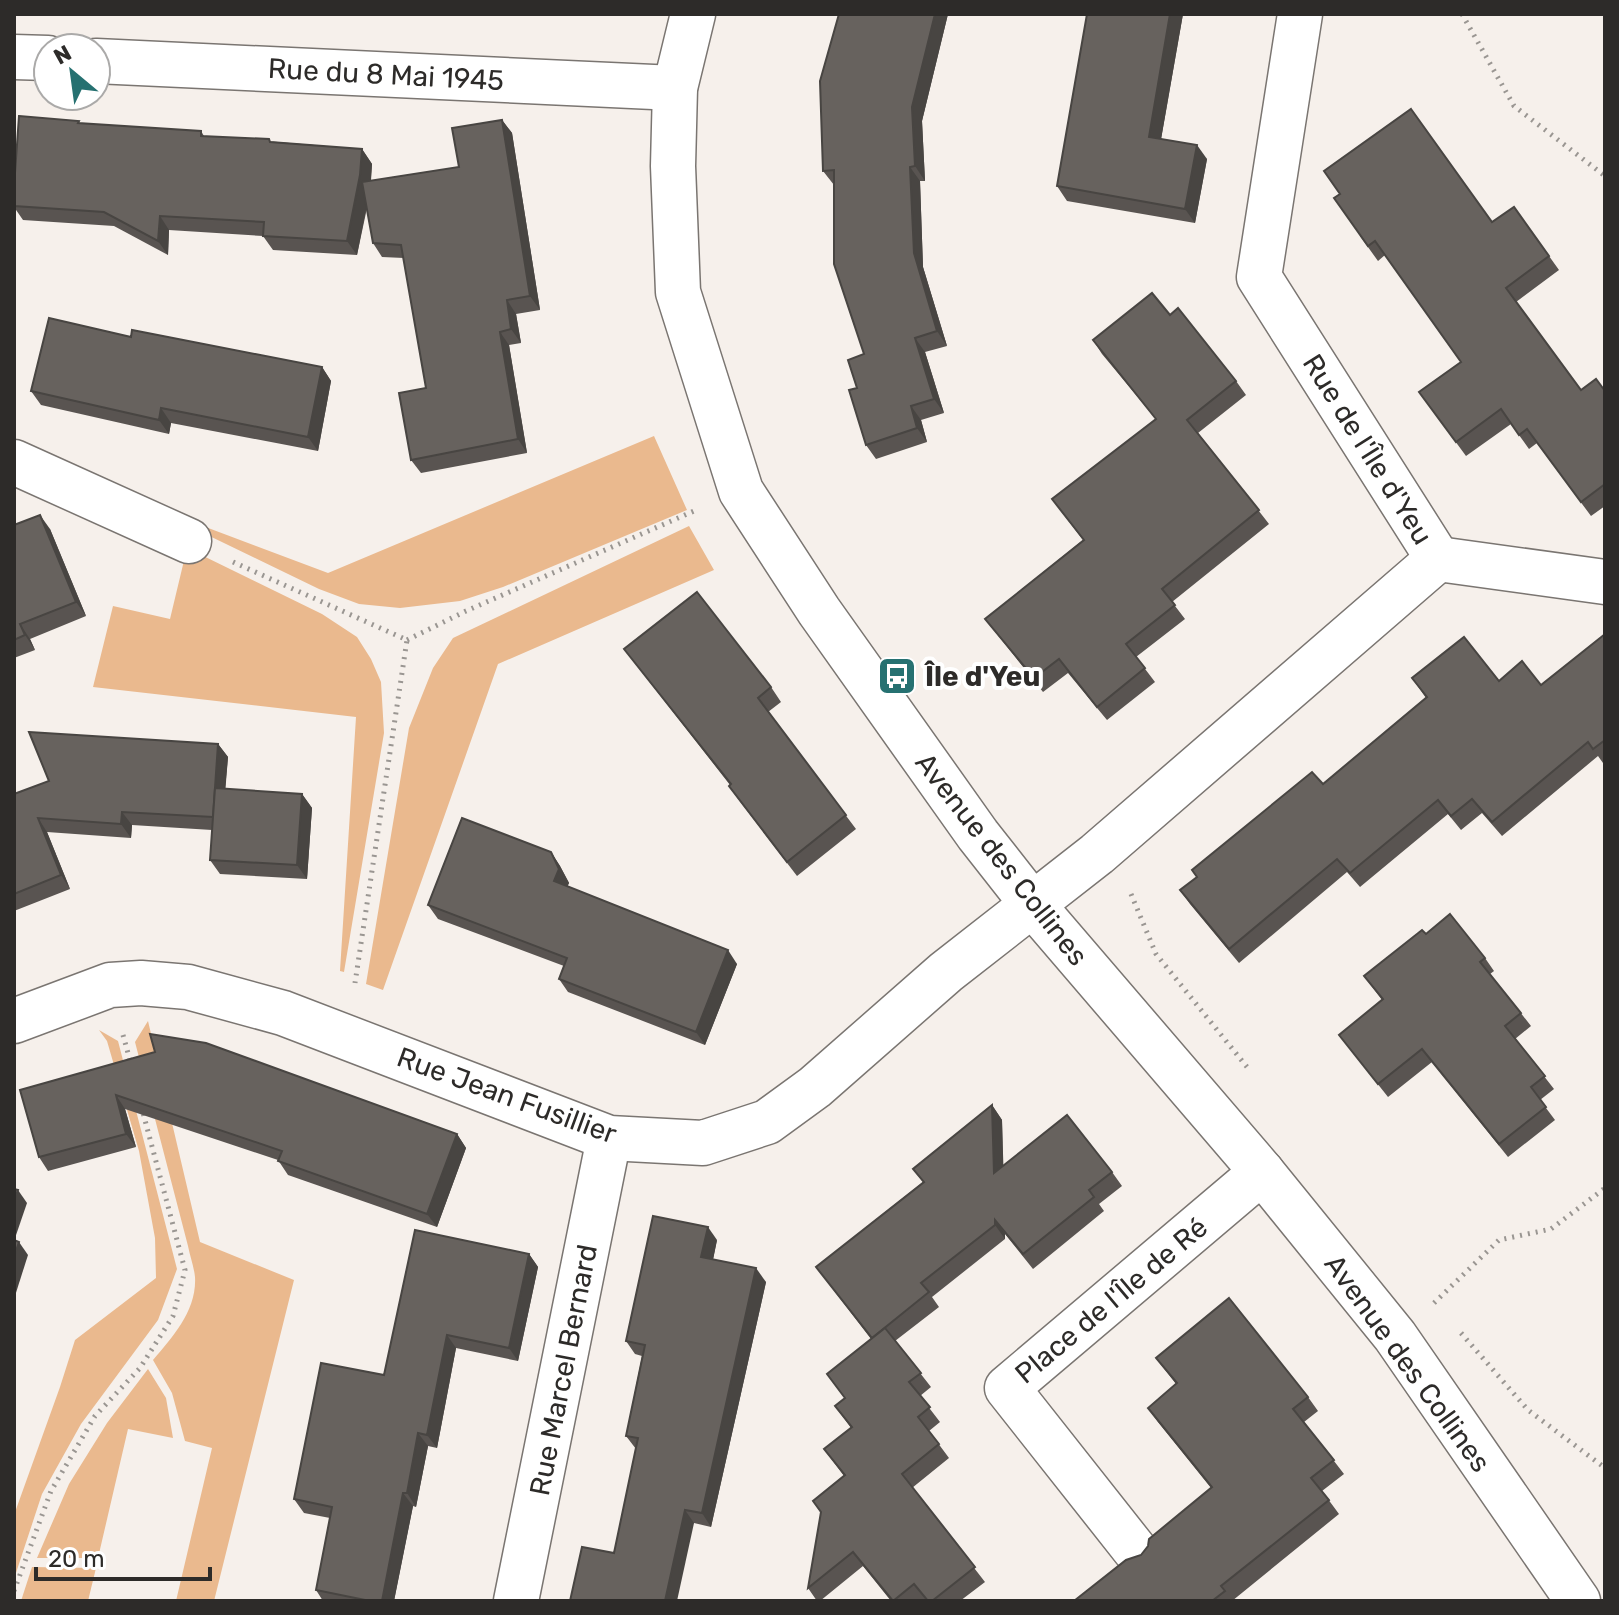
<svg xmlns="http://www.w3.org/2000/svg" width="1619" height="1615" viewBox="0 0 1619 1615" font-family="Rubik,sans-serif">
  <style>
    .green { fill: #eab98e }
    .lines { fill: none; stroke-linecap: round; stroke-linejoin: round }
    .minor-casing { stroke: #7a7571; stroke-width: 47 }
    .path { stroke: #9a9692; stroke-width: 5; stroke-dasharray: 2 6; stroke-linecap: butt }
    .minor { stroke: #fff; stroke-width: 44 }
    .wall { fill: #595451 }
    .shaded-wall { fill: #484542 }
    .building { fill: #67625e; stroke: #484542; stroke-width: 2 }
    .labels { text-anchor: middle; stroke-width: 8; stroke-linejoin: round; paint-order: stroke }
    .street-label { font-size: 28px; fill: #2d2b29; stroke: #fff }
    .poi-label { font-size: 28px; font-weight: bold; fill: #2d2b29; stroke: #fff; text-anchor: start }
  </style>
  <rect width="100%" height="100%" fill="#f6f0eb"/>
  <g class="green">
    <path d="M 654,436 L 687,510 L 503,587 L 460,601 L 400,608 L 359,604 L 319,589 L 195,529 L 195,523 L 328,573 Z"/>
    <path d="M 689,526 L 714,570 L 498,664 L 383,990 L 366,984 L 409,728 L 433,668 L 453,638 Z"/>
    <path d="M 187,548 L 322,614 L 357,637 L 371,659 L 381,682 L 384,733 L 344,972 L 340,971 L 356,717 L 93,687 L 113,606 L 170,619 Z"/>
    <path d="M 148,1021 L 200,1242 L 294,1280 L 214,1601 L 176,1601 L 212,1448 L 185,1441 L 172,1393 L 153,1360 C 173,1337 197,1310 195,1277 C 194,1267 190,1256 188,1246 L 135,1042 Z"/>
    <path d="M 99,1030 L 118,1041 L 177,1269 L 158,1320 L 81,1424 L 42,1494 L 14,1579 L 14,1515 L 60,1387 L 75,1340 L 156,1278 L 155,1238 L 139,1151 L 107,1041 Z"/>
    <path d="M 148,1369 L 166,1398 L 173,1438 L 128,1429 L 98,1558 L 37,1558 L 69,1484 L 107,1423 Z"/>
    <path d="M 32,1567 L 96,1568 L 88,1601 L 21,1601 Z"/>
  </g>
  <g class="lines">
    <defs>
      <g id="minor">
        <path d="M 693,14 L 675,88 L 673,166 L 678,292 L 741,491 L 819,611 L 978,835 L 1033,905 L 1262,1172 L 1395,1336 L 1578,1601"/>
        <path d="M 14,57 L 48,58"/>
        <path d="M 96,61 L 675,88"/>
        <path d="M 14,462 L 189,541"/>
        <path d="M 1438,559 L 1605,582"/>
        <path d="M 14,1021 L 110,985 L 141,983 L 188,987 L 283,1013 L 609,1138 L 703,1143 L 767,1122 L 815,1087 L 946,972 L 1097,854 L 1438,559 L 1259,277 L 1300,14"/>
        <path d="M 1135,1550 L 1007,1388 L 1262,1172"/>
        <path d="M 516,1601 L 609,1138"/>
      </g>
    </defs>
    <use href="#minor" class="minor-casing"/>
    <g class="path">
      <path d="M 1462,14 L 1514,106 L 1605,176"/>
      <path d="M 233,562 L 407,640 L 355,983"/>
      <path d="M 407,640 L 466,611 L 694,511"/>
      <path d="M 1131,894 L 1156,954 L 1247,1067"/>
      <path d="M 123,1035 L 131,1064"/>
      <path d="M 1434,1303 L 1499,1240 L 1551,1229 L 1605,1188"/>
      <path d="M 1461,1333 L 1528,1410 L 1605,1468"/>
      <path d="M 14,1591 L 51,1491 L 95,1416 L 140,1368 L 173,1316 L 185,1270 L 142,1109"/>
    </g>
    <use href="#minor" class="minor"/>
  </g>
  <g class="wall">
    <path d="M 839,14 L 948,14 L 922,121 L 925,181 L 920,181 L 923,267 L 947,346 L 925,352 L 944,413 L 921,420 L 927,442 L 876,459 L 866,445 L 857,388 L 864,354 L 834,185 L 823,171 Z"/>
    <path d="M 1183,14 L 1161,139 L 1207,159 L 1195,223 L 1067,201 L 1057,186 Z"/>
    <path d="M 502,120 L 512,133 L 540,310 L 516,314 L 521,343 L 509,345 L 527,453 L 421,473 L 411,460 L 426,388 L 404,258 L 382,257 L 373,243 L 367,208 L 357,255 L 273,250 L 263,236 L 169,230 L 168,255 L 114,226 L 23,220 L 14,207 L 14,187 L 80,123 L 201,131 L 204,136 L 362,149 L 372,164 L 371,181 L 459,167 Z"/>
    <path d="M 1514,207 L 1559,270 L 1516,302 L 1581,390 L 1605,391 L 1605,506 L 1591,516 L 1537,443 L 1529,449 L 1511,424 L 1466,456 L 1419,392 L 1461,362 L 1385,255 L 1378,261 L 1360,236 L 1492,222 Z"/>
    <path d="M 1170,315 L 1236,381 L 1246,395 L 1198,433 L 1269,524 L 1172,602 L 1185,619 L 1136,657 L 1155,682 L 1107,720 L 1068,673 L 1043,692 L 985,619 L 1083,540 L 1052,499 L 1156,419 L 1102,354 L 1093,340 Z"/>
    <path d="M 131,337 L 322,367 L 331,381 L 318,451 L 171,423 L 169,434 L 41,405 L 31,391 Z"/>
    <path d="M 14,525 L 50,529 L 86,616 L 30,639 L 35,650 L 14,658 Z"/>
    <path d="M 1605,634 L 1605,762 L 1603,763 L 1598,756 L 1502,836 L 1482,813 L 1461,830 L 1448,814 L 1360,887 L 1347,872 L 1239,963 L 1190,904 L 1180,890 L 1323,784 L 1426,698 L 1412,678 L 1499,681 L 1541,685 Z"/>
    <path d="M 624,649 L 771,687 L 781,702 L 768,712 L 856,829 L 797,876 L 739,800 L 729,786 L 730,785 Z"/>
    <path d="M 218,744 L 228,757 L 225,789 L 302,794 L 312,808 L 307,879 L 220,874 L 210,860 L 212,830 L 132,825 L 131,838 L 47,832 L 70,889 L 14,911 L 14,794 Z"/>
    <path d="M 551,852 L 560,866 L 569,883 L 567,886 L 737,964 L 705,1045 L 568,992 L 559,979 L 564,966 L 438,919 L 428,905 Z"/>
    <path d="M 1426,934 L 1485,958 L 1494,971 L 1490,974 L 1531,1026 L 1515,1039 L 1554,1089 L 1540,1100 L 1555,1120 L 1508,1157 L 1432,1062 L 1388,1097 L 1339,1035 L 1382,1000 L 1364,976 Z"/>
    <path d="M 206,1043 L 457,1134 L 466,1148 L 437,1227 L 288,1175 L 278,1160 L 125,1109 L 136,1147 L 48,1171 L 39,1157 L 20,1090 Z"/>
    <path d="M 992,1105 L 1002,1120 L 1003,1166 L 1112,1172 L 1122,1186 L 1099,1204 L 1104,1211 L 1033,1269 L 1005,1234 L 1005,1239 L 932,1297 L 939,1307 L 895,1341 L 931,1387 L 920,1396 L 940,1422 L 929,1431 L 949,1458 L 912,1488 L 985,1582 L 960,1601 L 926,1601 L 924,1599 L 921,1601 L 891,1601 L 863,1566 L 820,1601 L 817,1601 L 808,1588 L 821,1513 L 813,1501 L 844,1476 L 824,1449 L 851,1428 L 835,1406 L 845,1398 L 827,1374 L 871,1339 L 816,1267 L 923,1182 L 913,1169 Z"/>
    <path d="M 717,1240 L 713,1259 L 766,1282 L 711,1527 L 694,1523 L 614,1553 L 636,1449 L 626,1436 L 642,1356 L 635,1354 L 626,1341 Z"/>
    <path d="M 529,1254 L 538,1267 L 518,1361 L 456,1348 L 437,1448 L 428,1446 L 416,1507 L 413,1506 L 394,1601 L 323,1601 L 316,1590 L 330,1518 L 304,1513 L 294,1499 L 384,1375 Z"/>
    <path d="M 1156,1358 L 1308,1397 L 1318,1411 L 1304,1422 L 1344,1474 L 1322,1491 L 1339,1514 L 1232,1601 L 1074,1601 L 1141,1555 L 1148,1546 L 1211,1488 L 1158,1422 L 1148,1408 L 1176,1384 Z"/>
  </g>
  <g class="shaded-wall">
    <path d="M 935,14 L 948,14 L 922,121 L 925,181 L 915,166 L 912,107 Z"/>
    <path d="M 1170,14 L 1183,14 L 1159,151 L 1149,137 Z"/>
    <path d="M 502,120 L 512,133 L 540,310 L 530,296 Z"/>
    <path d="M 1197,145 L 1207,159 L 1195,223 L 1185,209 Z"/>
    <path d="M 362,149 L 372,164 L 370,189 L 357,255 L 347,241 Z"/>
    <path d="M 910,167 L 920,181 L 923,267 L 947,346 L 937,331 L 914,253 Z"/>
    <path d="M 160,216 L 169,230 L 168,255 L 158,241 Z"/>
    <path d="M 507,300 L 516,314 L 521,343 L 511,329 Z"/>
    <path d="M 500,332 L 509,345 L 527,453 L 518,439 Z"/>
    <path d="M 915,338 L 925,352 L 944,413 L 934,399 Z"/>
    <path d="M 322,367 L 331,381 L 318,451 L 308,437 Z"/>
    <path d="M 911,406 L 921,420 L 927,442 L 917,428 Z"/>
    <path d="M 161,408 L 171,423 L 169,434 L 159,420 Z"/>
    <path d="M 40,515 L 50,529 L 86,616 L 76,602 Z"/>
    <path d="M 20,624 L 30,639 L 35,650 L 25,635 Z"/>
    <path d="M 218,744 L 228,757 L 222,831 L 213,817 Z"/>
    <path d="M 302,794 L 312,808 L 307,879 L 297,865 Z"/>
    <path d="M 122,812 L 132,825 L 131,838 L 121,824 Z"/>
    <path d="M 38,818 L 47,832 L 70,889 L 61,875 Z"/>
    <path d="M 551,852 L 560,866 L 569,883 L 564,895 L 554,881 Z"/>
    <path d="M 728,950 L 737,964 L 705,1045 L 696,1032 Z"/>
    <path d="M 116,1095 L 125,1109 L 136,1147 L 126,1134 Z"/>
    <path d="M 992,1105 L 1002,1120 L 1004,1187 L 994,1173 Z"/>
    <path d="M 457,1134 L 466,1148 L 437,1227 L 427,1214 Z"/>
    <path d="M 18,1190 L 27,1203 L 14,1241 L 14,1201 Z"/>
    <path d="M 995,1220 L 1005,1234 L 1005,1239 L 995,1225 Z"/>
    <path d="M 708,1227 L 717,1240 L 711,1270 L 701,1257 Z"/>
    <path d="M 19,1242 L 28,1255 L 14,1299 L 14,1257 Z"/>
    <path d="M 529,1254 L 538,1267 L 518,1361 L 509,1348 Z"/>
    <path d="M 756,1268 L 766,1282 L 711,1527 L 702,1513 Z"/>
    <path d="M 447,1335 L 456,1348 L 437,1448 L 427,1435 Z"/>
    <path d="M 418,1433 L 428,1446 L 416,1507 L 407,1493 Z"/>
    <path d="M 403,1493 L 413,1506 L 394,1601 L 382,1601 Z"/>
    <path d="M 685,1510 L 694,1523 L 677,1601 L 665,1601 Z"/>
  </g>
  <g class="building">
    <path d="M 839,14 L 935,14 L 912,107 L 915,166 L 910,167 L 914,253 L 937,331 L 915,338 L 934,399 L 911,406 L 917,428 L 866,445 L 849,390 L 857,388 L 848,360 L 864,354 L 834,264 L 834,170 L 823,171 L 820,81 Z"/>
    <path d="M 1087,14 L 1170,14 L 1149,137 L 1197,145 L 1185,209 L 1057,186 Z"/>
    <path d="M 1411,109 L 1492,222 L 1514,207 L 1549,256 L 1506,288 L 1581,390 L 1596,379 L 1605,391 L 1605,484 L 1581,502 L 1527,429 L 1519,435 L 1501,409 L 1456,442 L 1419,392 L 1461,362 L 1375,241 L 1368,246 L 1334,198 L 1340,194 L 1324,171 Z"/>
    <path d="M 19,116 L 79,121 L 78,123 L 201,131 L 201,136 L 269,139 L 270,142 L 362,149 L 360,175 L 347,241 L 263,236 L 264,222 L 160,216 L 158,241 L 104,212 L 14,206 L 14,187 Z"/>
    <path d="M 502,120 L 530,296 L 507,300 L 511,329 L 500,332 L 518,439 L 411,460 L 399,393 L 426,388 L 401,245 L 373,243 L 362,182 L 459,167 L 452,128 Z"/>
    <path d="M 1152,293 L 1170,315 L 1178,308 L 1236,381 L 1187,420 L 1259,510 L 1162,589 L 1175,605 L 1126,644 L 1145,668 L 1097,707 L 1059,659 L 1034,678 L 985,619 L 1084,540 L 1052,499 L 1156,419 L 1093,340 Z"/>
    <path d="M 49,318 L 131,337 L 132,330 L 322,367 L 308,437 L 161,408 L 159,420 L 31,391 Z"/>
    <path d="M 40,515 L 76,602 L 20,624 L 25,635 L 14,640 L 14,525 Z"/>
    <path d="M 697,592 L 771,687 L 758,698 L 846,815 L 787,862 L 729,786 L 731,784 L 624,649 Z"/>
    <path d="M 1605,634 L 1605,740 L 1593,749 L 1588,742 L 1492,822 L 1472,799 L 1451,816 L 1438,800 L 1350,873 L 1337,859 L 1229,949 L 1180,890 L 1197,877 L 1192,870 L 1312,772 L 1323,784 L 1427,697 L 1412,678 L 1464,637 L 1499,681 L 1522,661 L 1541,685 Z"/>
    <path d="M 29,732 L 218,744 L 213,817 L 122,812 L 121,824 L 38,818 L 61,875 L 14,894 L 14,794 L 49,781 Z"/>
    <path d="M 215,788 L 302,794 L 297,865 L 210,860 Z"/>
    <path d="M 462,818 L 551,852 L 559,869 L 554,881 L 728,950 L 696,1032 L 559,979 L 567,958 L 428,905 Z"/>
    <path d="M 1450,914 L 1485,958 L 1480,962 L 1521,1013 L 1505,1026 L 1545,1076 L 1531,1087 L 1546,1107 L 1499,1144 L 1422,1049 L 1378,1084 L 1339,1035 L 1383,999 L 1364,976 L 1422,930 L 1426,934 Z"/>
    <path d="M 150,1034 L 206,1043 L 457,1134 L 427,1214 L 278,1161 L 282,1151 L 116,1095 L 126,1134 L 39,1157 L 20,1090 L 155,1052 Z"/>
    <path d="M 992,1105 L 994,1173 L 1067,1115 L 1112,1172 L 1089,1190 L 1094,1197 L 1023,1254 L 995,1220 L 995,1225 L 921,1283 L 929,1292 L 872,1338 L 816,1267 L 924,1182 L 913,1169 Z"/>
    <path d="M 14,1189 L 18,1190 L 14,1201 Z"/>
    <path d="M 653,1216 L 708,1227 L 701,1257 L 756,1268 L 702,1513 L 685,1510 L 665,1601 L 570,1601 L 582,1547 L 614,1553 L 638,1438 L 626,1436 L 645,1345 L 626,1341 Z"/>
    <path d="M 415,1230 L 529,1254 L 509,1348 L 447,1335 L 427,1435 L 418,1433 L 407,1493 L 403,1493 L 382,1601 L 370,1601 L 316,1590 L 332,1507 L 294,1499 L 321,1363 L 384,1375 Z"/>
    <path d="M 14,1240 L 19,1242 L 14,1257 Z"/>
    <path d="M 1229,1298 L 1308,1397 L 1293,1409 L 1334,1460 L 1311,1478 L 1329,1500 L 1221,1586 L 1225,1591 L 1212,1601 L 1074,1601 L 1126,1560 L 1141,1555 L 1148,1546 L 1149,1539 L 1212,1487 L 1148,1408 L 1177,1383 L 1156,1358 Z"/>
    <path d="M 885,1328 L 921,1373 L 909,1382 L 930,1407 L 918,1417 L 939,1444 L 902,1474 L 975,1567 L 932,1601 L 928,1601 L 914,1584 L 893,1601 L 853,1552 L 808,1588 L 821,1512 L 813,1501 L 845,1475 L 824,1449 L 852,1427 L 835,1406 L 845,1398 L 827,1374 Z"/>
  </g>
  <defs>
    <symbol id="bus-square" viewBox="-11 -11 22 22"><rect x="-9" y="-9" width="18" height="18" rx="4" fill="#267171" stroke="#fff"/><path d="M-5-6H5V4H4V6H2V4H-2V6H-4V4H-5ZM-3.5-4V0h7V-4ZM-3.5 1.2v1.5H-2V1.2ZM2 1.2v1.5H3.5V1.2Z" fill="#fff"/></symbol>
  </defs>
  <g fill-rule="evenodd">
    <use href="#bus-square" x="875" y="654" width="44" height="44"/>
  </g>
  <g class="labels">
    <g class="street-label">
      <text transform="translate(386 74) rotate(3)" y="10">Rue du 8 Mai 1945</text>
      <text transform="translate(1368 449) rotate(58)" y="10">Rue de l'Île d'Yeu</text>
      <text transform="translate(1002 859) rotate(52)" y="10">Avenue des Collines</text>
      <text transform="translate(507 1095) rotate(20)" y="10">Rue Jean Fusillier</text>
      <text transform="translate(1111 1300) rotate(-40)" y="10">Place de l'Île de Ré</text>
      <text transform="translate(1408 1363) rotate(54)" y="10">Avenue des Collines</text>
      <text transform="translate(563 1370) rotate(-79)" y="10">Rue Marcel Bernard</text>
    </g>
    <g class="poi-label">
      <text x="925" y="686">Île d'Yeu</text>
    </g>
  </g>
  <rect width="1619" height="1615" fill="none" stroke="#2d2b29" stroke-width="32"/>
  <g transform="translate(72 72) rotate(331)"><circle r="38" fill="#ffffff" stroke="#abaaa9" stroke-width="2"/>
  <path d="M0-6L14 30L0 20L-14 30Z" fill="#267171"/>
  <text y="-12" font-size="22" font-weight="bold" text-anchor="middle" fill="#2d2b29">N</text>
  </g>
  <path d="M36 1567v12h174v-12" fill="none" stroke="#2d2b29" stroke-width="4"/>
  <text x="48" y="1567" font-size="24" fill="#2d2b29" stroke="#ffffff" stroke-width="6" paint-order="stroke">20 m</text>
</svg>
